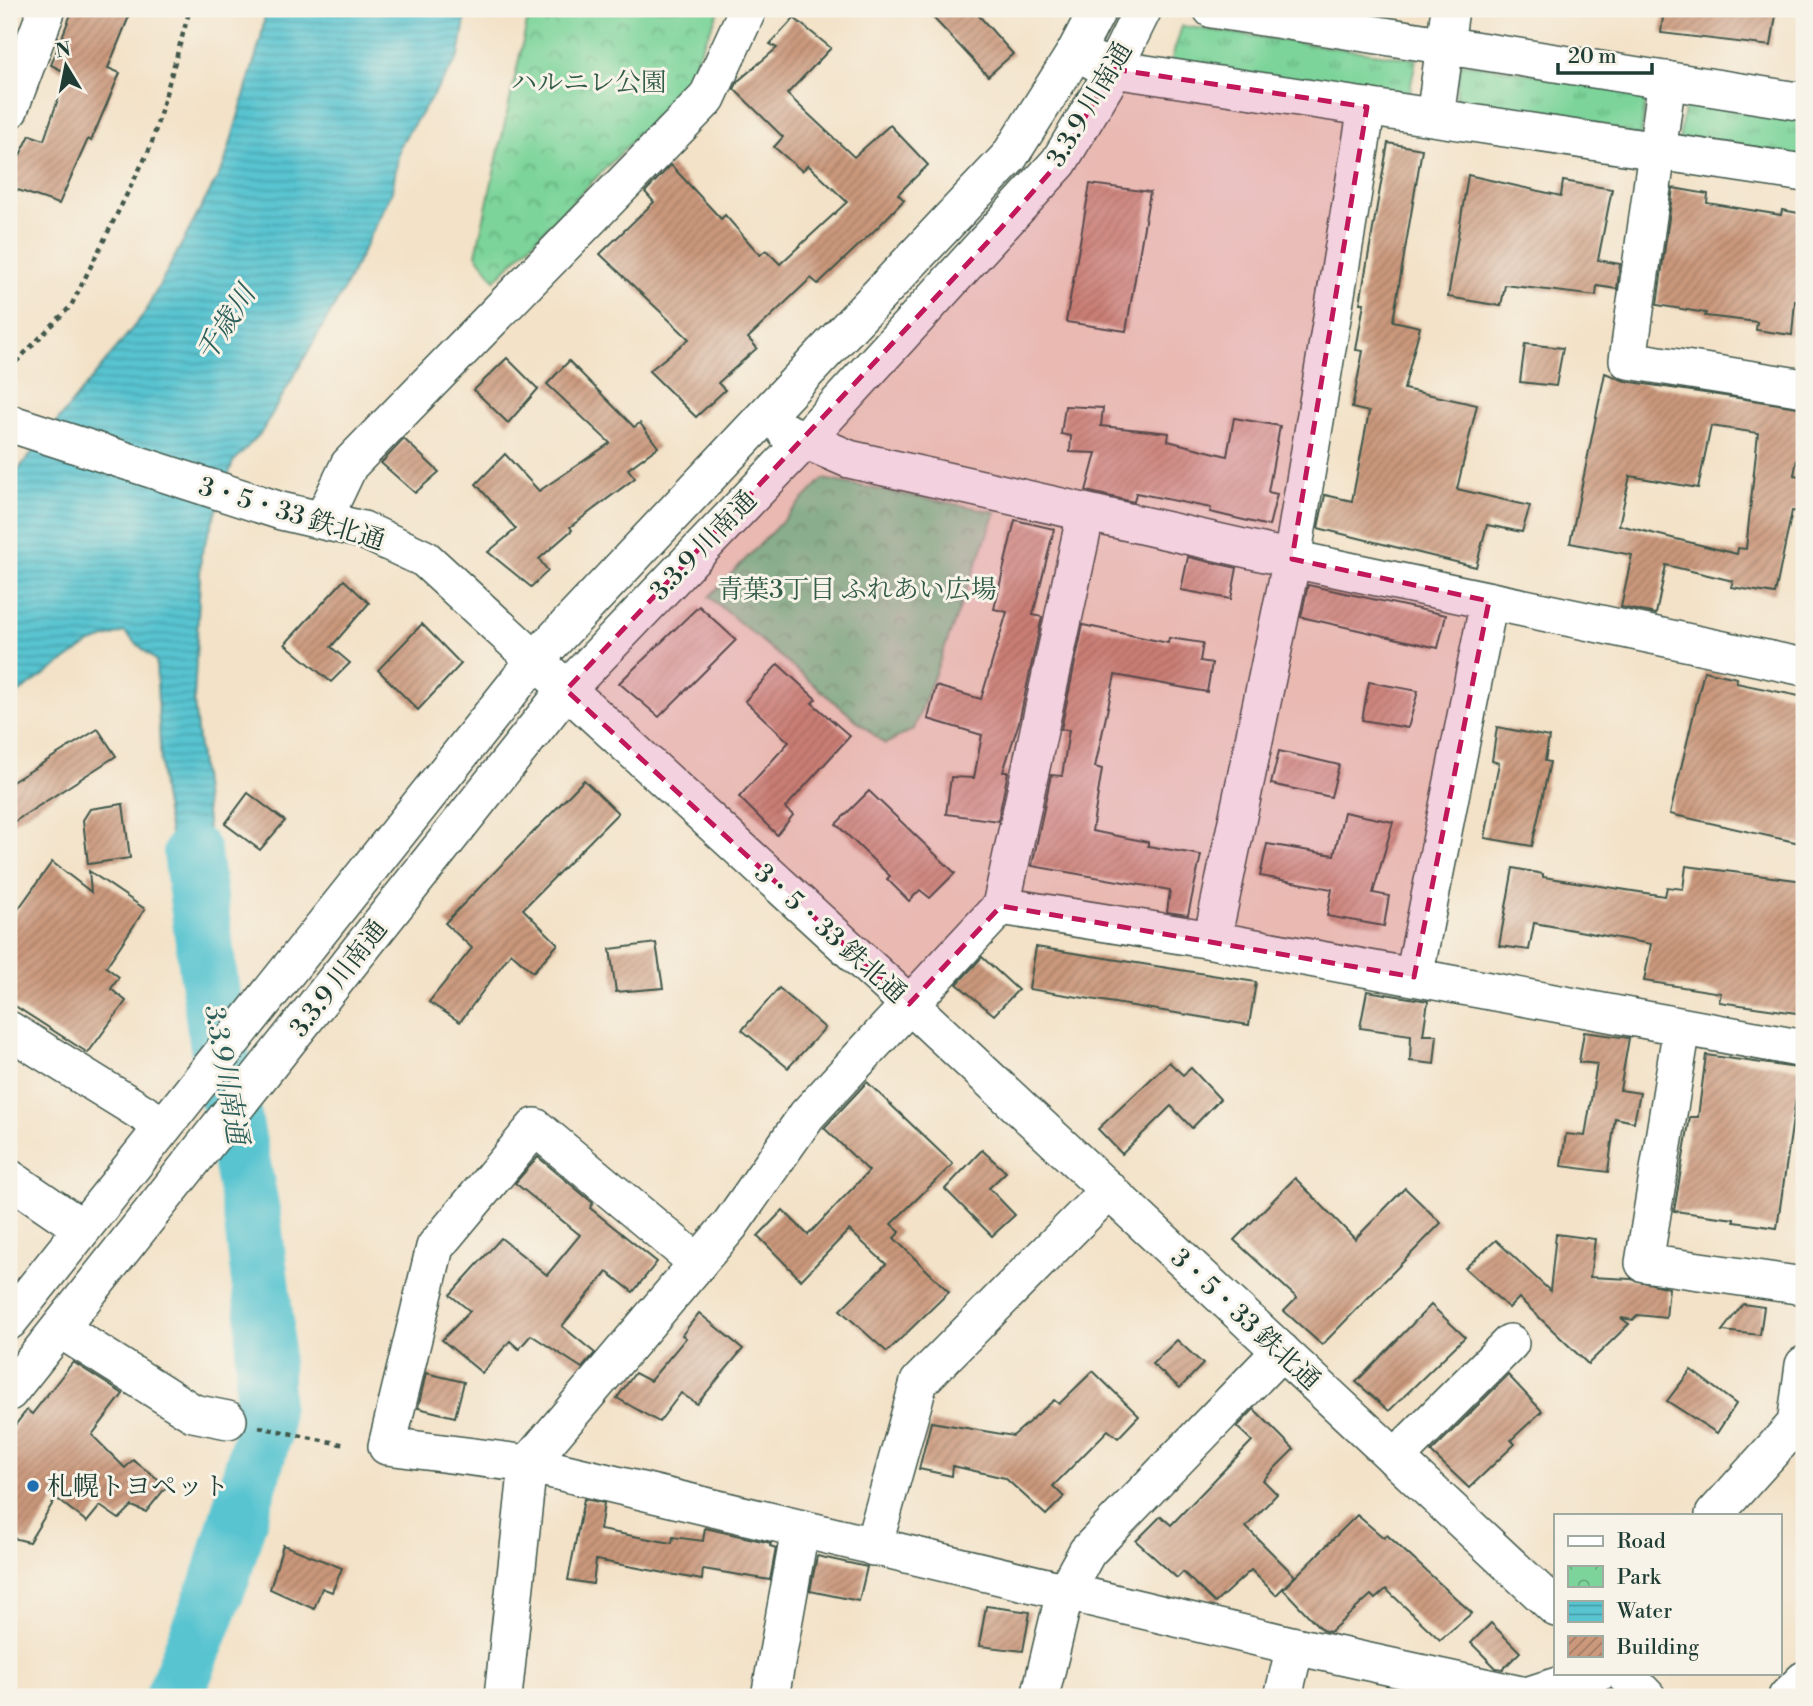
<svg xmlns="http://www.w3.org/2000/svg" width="1813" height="1706" viewBox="0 0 1813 1706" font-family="'Libre Bodoni','Noto Serif JP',serif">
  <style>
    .grass { fill: url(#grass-tufts); stroke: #4e8867; stroke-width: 2 }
    .park { fill: url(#park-crowns); stroke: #4e8867; stroke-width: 2 }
    .water { fill: url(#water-rules); stroke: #3c8082; stroke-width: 2 }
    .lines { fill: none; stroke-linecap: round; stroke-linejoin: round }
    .river { stroke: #58c4d0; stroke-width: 58 }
    .building { fill: url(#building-hatch); fill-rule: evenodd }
    .minor-casing { stroke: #3f564a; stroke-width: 40 }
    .path { stroke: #3f564a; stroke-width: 4.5; stroke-dasharray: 5 5; stroke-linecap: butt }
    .minor { stroke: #fff; stroke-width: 37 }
    .marked { fill: #c2185b; fill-opacity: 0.2; stroke: #c2185b; stroke-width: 5; stroke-dasharray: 14 9; stroke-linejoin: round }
    .poi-dot { fill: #1f6fb2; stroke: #f7f3e8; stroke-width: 2.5 }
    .labels { text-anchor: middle; stroke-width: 6; stroke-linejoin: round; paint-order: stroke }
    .park-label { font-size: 26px; fill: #325b48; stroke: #f7f3e8 }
    .street-label { font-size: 26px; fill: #1f3d34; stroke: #f7f3e8 }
    .poi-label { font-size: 26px; fill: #1f3d34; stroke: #f7f3e8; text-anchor: start }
    .water-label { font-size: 28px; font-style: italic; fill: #2d5f5b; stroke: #f7f3e8 }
  </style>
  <defs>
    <pattern id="grass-tufts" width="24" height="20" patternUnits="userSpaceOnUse" patternTransform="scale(1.75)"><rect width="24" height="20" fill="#7cd49a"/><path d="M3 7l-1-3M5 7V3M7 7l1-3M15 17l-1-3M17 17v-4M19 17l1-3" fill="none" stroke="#65ad7e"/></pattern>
    <pattern id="park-crowns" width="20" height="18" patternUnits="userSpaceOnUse" patternTransform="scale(1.75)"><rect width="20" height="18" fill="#7cd49a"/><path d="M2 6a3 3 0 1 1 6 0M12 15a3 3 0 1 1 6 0" fill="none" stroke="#65ad7e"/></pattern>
    <pattern id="water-rules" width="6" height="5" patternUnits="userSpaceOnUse" patternTransform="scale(1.75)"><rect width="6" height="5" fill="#58c4d0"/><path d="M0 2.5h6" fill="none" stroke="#48a0aa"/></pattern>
    <pattern id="building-hatch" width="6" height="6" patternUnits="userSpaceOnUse" patternTransform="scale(1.75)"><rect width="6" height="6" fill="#cb987b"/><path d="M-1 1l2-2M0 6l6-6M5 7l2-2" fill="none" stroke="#a47d66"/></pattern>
  </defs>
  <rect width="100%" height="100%" fill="#f7f3e8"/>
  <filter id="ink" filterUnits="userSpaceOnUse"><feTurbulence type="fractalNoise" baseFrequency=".0143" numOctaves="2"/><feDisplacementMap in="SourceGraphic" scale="14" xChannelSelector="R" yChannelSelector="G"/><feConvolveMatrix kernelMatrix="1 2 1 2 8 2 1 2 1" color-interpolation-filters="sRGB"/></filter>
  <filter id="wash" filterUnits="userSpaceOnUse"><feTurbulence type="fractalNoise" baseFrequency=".00686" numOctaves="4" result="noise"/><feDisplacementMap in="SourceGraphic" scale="28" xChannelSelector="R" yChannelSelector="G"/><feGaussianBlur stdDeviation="1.57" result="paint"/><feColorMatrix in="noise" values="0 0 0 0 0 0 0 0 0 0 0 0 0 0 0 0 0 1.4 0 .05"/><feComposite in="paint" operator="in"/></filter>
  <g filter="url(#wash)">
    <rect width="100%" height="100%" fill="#f3e2c8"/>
    <g class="grass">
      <path d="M 1182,26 L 1416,59 L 1409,95 L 1170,64 Z"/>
      <path d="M 1461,63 L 1647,91 L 1641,136 L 1454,108 Z"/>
      <path d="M 1685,102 L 1804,121 L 1804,158 L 1679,140 Z"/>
    </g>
    <g class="park">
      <path d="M 530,9 L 720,9 L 680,93 L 495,280 L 476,254 Z"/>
      <path d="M 823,479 L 996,512 L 914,729 L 885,744 L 709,597 Z"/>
    </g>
    <path class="water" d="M 266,9 L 467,9 L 459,56 L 400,145 L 392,192 L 343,291 L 261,433 L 233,462 L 201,555 L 194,702 L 218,922 L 189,937 L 162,790 L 156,661 L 124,632 L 91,643 L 9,699 L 9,481 L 144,314 L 224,165 L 261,38 Z"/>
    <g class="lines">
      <path class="river" d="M 174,1697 L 222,1574 L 263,1434 L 265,1322 L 252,1216 L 216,1030 L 192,853"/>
    </g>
    <g id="blocks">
      <g class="building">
        <path d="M 73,9 L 132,9 L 108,68 L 120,73 L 91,141 L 88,139 L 59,204 L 9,187 L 9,177 L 30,135 L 44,140 L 67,73 L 51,65 Z"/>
        <path d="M 925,9 L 973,9 L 1013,54 L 988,76 Z"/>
        <path d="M 1664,9 L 1777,9 L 1771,46 L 1661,33 Z"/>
        <path d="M 794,18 L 831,48 L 787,94 L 854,157 L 890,125 L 928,165 L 898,194 L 904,200 L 878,227 L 818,284 L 811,278 L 748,338 L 757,348 L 718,383 L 725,390 L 696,417 L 649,371 L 689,339 L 600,254 L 654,202 L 645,192 L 671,165 L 721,219 L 725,215 L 760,255 L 766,250 L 780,264 L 847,202 L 808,165 L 802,171 L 774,147 L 783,137 L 734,89 L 738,81 L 777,48 L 770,44 Z"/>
        <path d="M 1388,143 L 1422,149 L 1393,321 L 1420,327 L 1404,389 L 1477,405 L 1457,489 L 1530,506 L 1522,532 L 1487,525 L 1476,567 L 1318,528 L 1325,495 L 1352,501 L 1369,412 L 1352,408 L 1363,351 L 1356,350 L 1364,303 L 1360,303 Z"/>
        <path d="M 1468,175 L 1561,196 L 1563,181 L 1612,189 L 1598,260 L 1620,264 L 1617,289 L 1597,286 L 1596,296 L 1505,285 L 1501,306 L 1448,297 Z"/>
        <path d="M 1090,184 L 1150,192 L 1126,331 L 1066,322 Z"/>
        <path d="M 1673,188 L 1708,194 L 1707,203 L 1781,215 L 1782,210 L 1804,214 L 1804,302 L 1795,301 L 1792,335 L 1756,330 L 1757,322 L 1705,316 L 1706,313 L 1657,305 Z"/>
        <path d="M 1525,344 L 1563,348 L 1556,386 L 1520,382 Z"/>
        <path d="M 507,358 L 538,389 L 508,423 L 474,390 Z"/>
        <path d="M 569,361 L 634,427 L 640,423 L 658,447 L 628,469 L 635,478 L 570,527 L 572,530 L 539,559 L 548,571 L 531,587 L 488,552 L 516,529 L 476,484 L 505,454 L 539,491 L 610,443 L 547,384 Z"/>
        <path d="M 1605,373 L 1625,381 L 1804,408 L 1804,424 L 1794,475 L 1804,477 L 1804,493 L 1801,512 L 1792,511 L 1775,594 L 1731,587 L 1733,581 L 1666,565 L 1656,614 L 1621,607 L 1632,555 L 1570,543 ZM 1711,426 L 1758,433 L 1746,549 L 1738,548 L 1737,554 L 1619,525 L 1630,476 L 1698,488 Z"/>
        <path d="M 1065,406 L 1103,408 L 1101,426 L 1169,433 L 1168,441 L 1227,456 L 1234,418 L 1280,426 L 1268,492 L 1277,494 L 1269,526 L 1210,512 L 1211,508 L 1136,493 L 1134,502 L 1086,491 L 1096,453 L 1070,452 L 1071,436 L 1061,434 Z"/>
        <path d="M 404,439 L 439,472 L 415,493 L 381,463 Z"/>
        <path d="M 1015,520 L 1054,529 L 1033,615 L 1042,617 L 1019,722 L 1003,772 L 1008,772 L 998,821 L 946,814 L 951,777 L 974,778 L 982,735 L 928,719 L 936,686 L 981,699 L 1007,612 L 994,609 Z"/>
        <path d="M 1188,557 L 1237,568 L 1231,599 L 1181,590 Z"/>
        <path d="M 344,580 L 369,603 L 331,647 L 350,663 L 331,682 L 285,644 Z"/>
        <path d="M 1308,585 L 1446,615 L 1438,648 L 1301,617 Z"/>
        <path d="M 699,606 L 736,640 L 659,717 L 619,683 Z"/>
        <path d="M 422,624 L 461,664 L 418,710 L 378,670 Z"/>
        <path d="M 1083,625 L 1168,643 L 1169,638 L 1203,643 L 1200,661 L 1212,663 L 1207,692 L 1115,675 L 1095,767 L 1102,769 L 1092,831 L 1148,842 L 1148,846 L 1201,855 L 1188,915 L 1167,912 L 1170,890 L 1032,866 L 1051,775 L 1062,776 L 1069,730 L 1061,729 Z"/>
        <path d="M 778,664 L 816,699 L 812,703 L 850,736 L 785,808 L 793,815 L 777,835 L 739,797 L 789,742 L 745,701 Z"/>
        <path d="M 1704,671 L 1737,678 L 1736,683 L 1804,697 L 1804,844 L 1670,814 Z"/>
        <path d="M 1369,682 L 1418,691 L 1408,728 L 1362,720 Z"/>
        <path d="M 1497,727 L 1549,737 L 1545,761 L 1550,762 L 1532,846 L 1485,838 L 1499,763 L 1492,761 Z"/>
        <path d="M 98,729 L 116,756 L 9,825 L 9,784 Z"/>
        <path d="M 1279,751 L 1339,765 L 1331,797 L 1271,784 Z"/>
        <path d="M 584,780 L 618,813 L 523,909 L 558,944 L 533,972 L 511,953 L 460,1022 L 429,1002 L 472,948 L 445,923 Z"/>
        <path d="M 869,791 L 955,873 L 930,898 L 920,890 L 909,901 L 887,879 L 890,876 L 836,824 Z"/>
        <path d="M 248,793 L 285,821 L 260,850 L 225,824 Z"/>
        <path d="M 123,804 L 130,858 L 88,864 L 83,820 L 90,809 Z"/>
        <path d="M 1344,812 L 1393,822 L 1373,893 L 1389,896 L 1384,926 L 1327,916 L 1332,889 L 1260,876 L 1267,844 L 1334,855 Z"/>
        <path d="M 52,862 L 91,892 L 89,871 L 145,909 L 106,967 L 119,977 L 111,989 L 126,1001 L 88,1053 L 9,1002 L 9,922 Z"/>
        <path d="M 1686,866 L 1804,881 L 1804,1014 L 1719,1002 L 1721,993 L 1644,981 L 1651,944 L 1534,923 L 1529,950 L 1499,946 L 1513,868 L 1543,874 L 1543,877 L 1665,896 L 1667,887 L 1683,889 Z"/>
        <path d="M 656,943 L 663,988 L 616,992 L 610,949 Z"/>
        <path d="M 1036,947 L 1256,982 L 1249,1025 L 1029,989 Z"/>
        <path d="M 982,957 L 1018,990 L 994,1015 L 957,984 Z"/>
        <path d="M 779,988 L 825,1028 L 788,1068 L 742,1030 Z"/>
        <path d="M 1367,991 L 1428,1001 L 1423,1035 L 1437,1035 L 1434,1064 L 1410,1061 L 1411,1035 L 1360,1028 Z"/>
        <path d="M 1584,1032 L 1629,1038 L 1620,1090 L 1640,1093 L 1634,1122 L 1615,1118 L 1608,1172 L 1561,1166 L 1566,1134 L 1585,1136 L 1597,1064 L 1579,1062 Z"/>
        <path d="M 1706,1055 L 1804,1069 L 1802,1100 L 1796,1099 L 1777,1228 L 1734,1222 L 1734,1219 L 1674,1211 L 1690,1117 L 1698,1117 Z"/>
        <path d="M 1169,1062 L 1183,1075 L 1191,1068 L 1220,1099 L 1192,1128 L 1171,1106 L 1122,1154 L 1098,1129 Z"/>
        <path d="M 867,1082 L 953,1164 L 891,1224 L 900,1232 L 894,1238 L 949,1292 L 887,1352 L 840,1310 L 886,1264 L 849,1230 L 801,1280 L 758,1236 L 783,1210 L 808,1235 L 869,1171 L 824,1128 Z"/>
        <path d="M 982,1150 L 1006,1172 L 989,1188 L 1015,1215 L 992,1236 L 945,1189 Z"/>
        <path d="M 538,1157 L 593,1203 L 590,1208 L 657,1262 L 633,1292 L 607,1272 L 562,1326 L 595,1353 L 582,1368 L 531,1335 L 519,1349 L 510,1341 L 482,1373 L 442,1340 L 470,1311 L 450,1295 L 501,1238 L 547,1275 L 580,1235 L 515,1183 Z"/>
        <path d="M 1295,1178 L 1355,1239 L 1405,1188 L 1441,1223 L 1322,1345 L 1284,1311 L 1297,1298 L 1234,1240 Z"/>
        <path d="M 1556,1234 L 1595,1239 L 1590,1277 L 1631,1279 L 1669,1288 L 1666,1318 L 1638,1315 L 1633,1320 L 1621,1318 L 1629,1324 L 1588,1364 L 1519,1298 L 1509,1308 L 1465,1268 L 1496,1240 L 1550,1291 Z"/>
        <path d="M 1743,1304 L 1764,1307 L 1760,1335 L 1722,1331 Z"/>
        <path d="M 1431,1305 L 1465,1337 L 1389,1411 L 1356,1382 Z"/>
        <path d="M 699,1313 L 743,1349 L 697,1404 L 681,1393 L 659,1422 L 617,1398 L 635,1373 L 650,1381 L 686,1338 L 682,1335 Z"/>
        <path d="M 1177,1340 L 1203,1364 L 1180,1388 L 1152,1364 Z"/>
        <path d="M 73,1362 L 123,1394 L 92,1435 L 125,1468 L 133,1460 L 167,1486 L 146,1512 L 132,1506 L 119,1519 L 100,1506 L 87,1522 L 56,1498 L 29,1542 L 9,1537 L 9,1433 L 27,1410 L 32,1414 Z"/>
        <path d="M 1691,1370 L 1736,1404 L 1717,1433 L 1667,1401 Z"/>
        <path d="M 1093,1371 L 1139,1416 L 1118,1438 L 1108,1430 L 1053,1486 L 1064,1497 L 1046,1515 L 1005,1478 L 953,1466 L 952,1476 L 919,1469 L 931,1422 L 1013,1436 L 1054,1400 L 1059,1404 Z"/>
        <path d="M 426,1373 L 464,1382 L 455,1417 L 418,1408 Z"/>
        <path d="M 1508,1375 L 1542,1411 L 1511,1440 L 1515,1444 L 1469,1488 L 1431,1452 Z"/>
        <path d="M 1254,1409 L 1294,1449 L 1263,1480 L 1277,1494 L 1246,1527 L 1295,1576 L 1276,1595 L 1251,1570 L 1215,1603 L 1183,1572 L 1177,1578 L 1136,1541 L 1161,1516 L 1171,1525 L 1252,1441 L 1237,1427 Z"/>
        <path d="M 584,1499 L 604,1503 L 600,1530 L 672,1543 L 673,1537 L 703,1541 L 705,1528 L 771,1543 L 770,1546 L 776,1548 L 770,1580 L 703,1569 L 702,1580 L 596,1560 L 593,1584 L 568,1580 Z"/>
        <path d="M 1357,1515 L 1384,1538 L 1387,1535 L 1472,1613 L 1440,1640 L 1386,1589 L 1375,1599 L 1371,1595 L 1330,1632 L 1322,1630 L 1283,1589 Z"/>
        <path d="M 283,1545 L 342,1568 L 332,1592 L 322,1588 L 314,1609 L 270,1589 Z"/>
        <path d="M 817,1556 L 867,1567 L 859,1601 L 810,1591 Z"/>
        <path d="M 986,1606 L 1030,1612 L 1023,1651 L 979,1646 Z"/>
        <path d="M 1491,1623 L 1520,1652 L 1503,1669 L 1496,1668 L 1471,1643 Z"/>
      </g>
    </g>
  </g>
  <g filter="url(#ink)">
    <use href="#blocks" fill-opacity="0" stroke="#3f564a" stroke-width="2"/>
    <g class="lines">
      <defs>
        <g id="minor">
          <path d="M 1212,9 L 1804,102"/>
          <path d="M 1094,61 L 1113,69 L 1804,173"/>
          <path d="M 1667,80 L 1628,360 L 1804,388"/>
          <path d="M 9,110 L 47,9"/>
          <path d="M 1435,117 L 1450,9"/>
          <path d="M 9,423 L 281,511 L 363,530 L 425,559 L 909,1004 L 1556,1608"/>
          <path d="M 786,432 L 849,459 L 1292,559 L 1804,667"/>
          <path d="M 323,520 L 349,465 L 707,98 L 748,9"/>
          <path d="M 1001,906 L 1212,940 L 1804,1049"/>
          <path d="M 1212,940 L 1292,559 L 1367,107"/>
          <path d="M 1414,977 L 1489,601"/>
          <path d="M 1682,1027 L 1644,1263 L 1804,1286"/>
          <path d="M 9,1030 L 164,1126"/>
          <path d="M 9,1178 L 82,1228"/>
          <path d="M 698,1263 L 535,1127 L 435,1247 L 387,1446 L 528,1464 L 1295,1646 L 1526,1696 L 1598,1673"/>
          <path d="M 9,1321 L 536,659 L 1009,157 L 1075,53 L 1098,9"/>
          <path d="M 60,1329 L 193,1413 L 228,1420"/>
          <path d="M 9,1392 L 566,690 L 806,439 L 1059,162 L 1107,82 L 1143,9"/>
          <path d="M 1395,1458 L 1510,1343"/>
          <path d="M 1714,1515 L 1796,1424 L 1804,1365"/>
          <path d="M 873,1547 L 919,1382 L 1109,1190"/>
          <path d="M 1624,1673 L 1647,1697"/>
          <path d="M 503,1697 L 528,1464 L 730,1225 L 807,1115 L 1001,906 L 1086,513"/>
          <path d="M 770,1697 L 800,1530"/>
          <path d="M 1040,1697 L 1065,1592 L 1087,1552 L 1281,1351"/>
          <path d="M 1283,1697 L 1295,1646"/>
          <path d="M 1787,1697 L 1804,1680"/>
        </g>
      </defs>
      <use href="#minor" class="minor-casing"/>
      <g class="path">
        <path d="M 9,369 L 71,306 L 151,146 L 190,9"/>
        <path d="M 259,1427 L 346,1445"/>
      </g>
      <use href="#minor" class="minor"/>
    </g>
  </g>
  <path class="marked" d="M 1113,69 L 1367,107 L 1292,559 L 1489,601 L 1414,977 L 1001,906 L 909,1004 L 566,690 L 1001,228 L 1059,162 Z"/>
  <circle class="poi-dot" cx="33" cy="1486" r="7"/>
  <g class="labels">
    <g class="park-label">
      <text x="589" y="91">ハルニレ公園</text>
      <text x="857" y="598">青葉3丁目 ふれあい広場</text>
    </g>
    <g class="street-label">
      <text transform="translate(1089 104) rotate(-59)" y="9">3.3.9 川南通</text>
      <text transform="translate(292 513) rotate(17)" y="9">3・5・33 鉄北通</text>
      <text transform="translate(703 545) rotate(-46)" y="9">3.3.9 川南通</text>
      <text transform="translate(831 933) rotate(42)" y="9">3・5・33 鉄北通</text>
      <text transform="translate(338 978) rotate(-52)" y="9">3.3.9 川南通</text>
      <text transform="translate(1246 1319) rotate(43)" y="9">3・5・33 鉄北通</text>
    </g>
    <g class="poi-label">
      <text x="47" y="1495">札幌トヨペット</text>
    </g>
    <g class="water-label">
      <text transform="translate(225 323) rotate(-57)" y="10">千歳川</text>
      <text transform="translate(227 1074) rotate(80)" y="10">3.3.9川南通</text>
    </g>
  </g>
  <rect width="1813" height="1706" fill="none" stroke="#f7f3e8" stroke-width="35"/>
  <rect x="1554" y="1514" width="228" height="161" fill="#f7f3e8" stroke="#a1aaa0" stroke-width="2"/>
  <rect x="1568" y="1536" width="35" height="10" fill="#ffffff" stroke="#a1aaa0" stroke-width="2"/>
  <text x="1617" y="1548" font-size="21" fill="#1f3d34">Road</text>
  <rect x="1568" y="1566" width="35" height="21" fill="url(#park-crowns)" stroke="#a1aaa0" stroke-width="2"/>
  <text x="1617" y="1584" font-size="21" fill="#1f3d34">Park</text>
  <rect x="1568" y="1601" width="35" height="21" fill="url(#water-rules)" stroke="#a1aaa0" stroke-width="2"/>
  <text x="1617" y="1618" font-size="21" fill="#1f3d34">Water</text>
  <rect x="1568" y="1636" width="35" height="21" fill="url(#building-hatch)" stroke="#a1aaa0" stroke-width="2"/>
  <text x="1617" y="1654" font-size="21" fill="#1f3d34">Building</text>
  <g transform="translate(66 66) rotate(350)" stroke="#f7f3e8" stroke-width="5" paint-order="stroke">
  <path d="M0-5L12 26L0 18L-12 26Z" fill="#1f3d34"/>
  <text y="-10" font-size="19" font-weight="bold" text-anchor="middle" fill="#1f3d34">N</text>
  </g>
  <path d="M1558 63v10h94v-10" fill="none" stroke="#1f3d34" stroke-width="3.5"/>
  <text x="1568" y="63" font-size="21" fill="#1f3d34" stroke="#f7f3e8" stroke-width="5" paint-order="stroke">20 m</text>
</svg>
